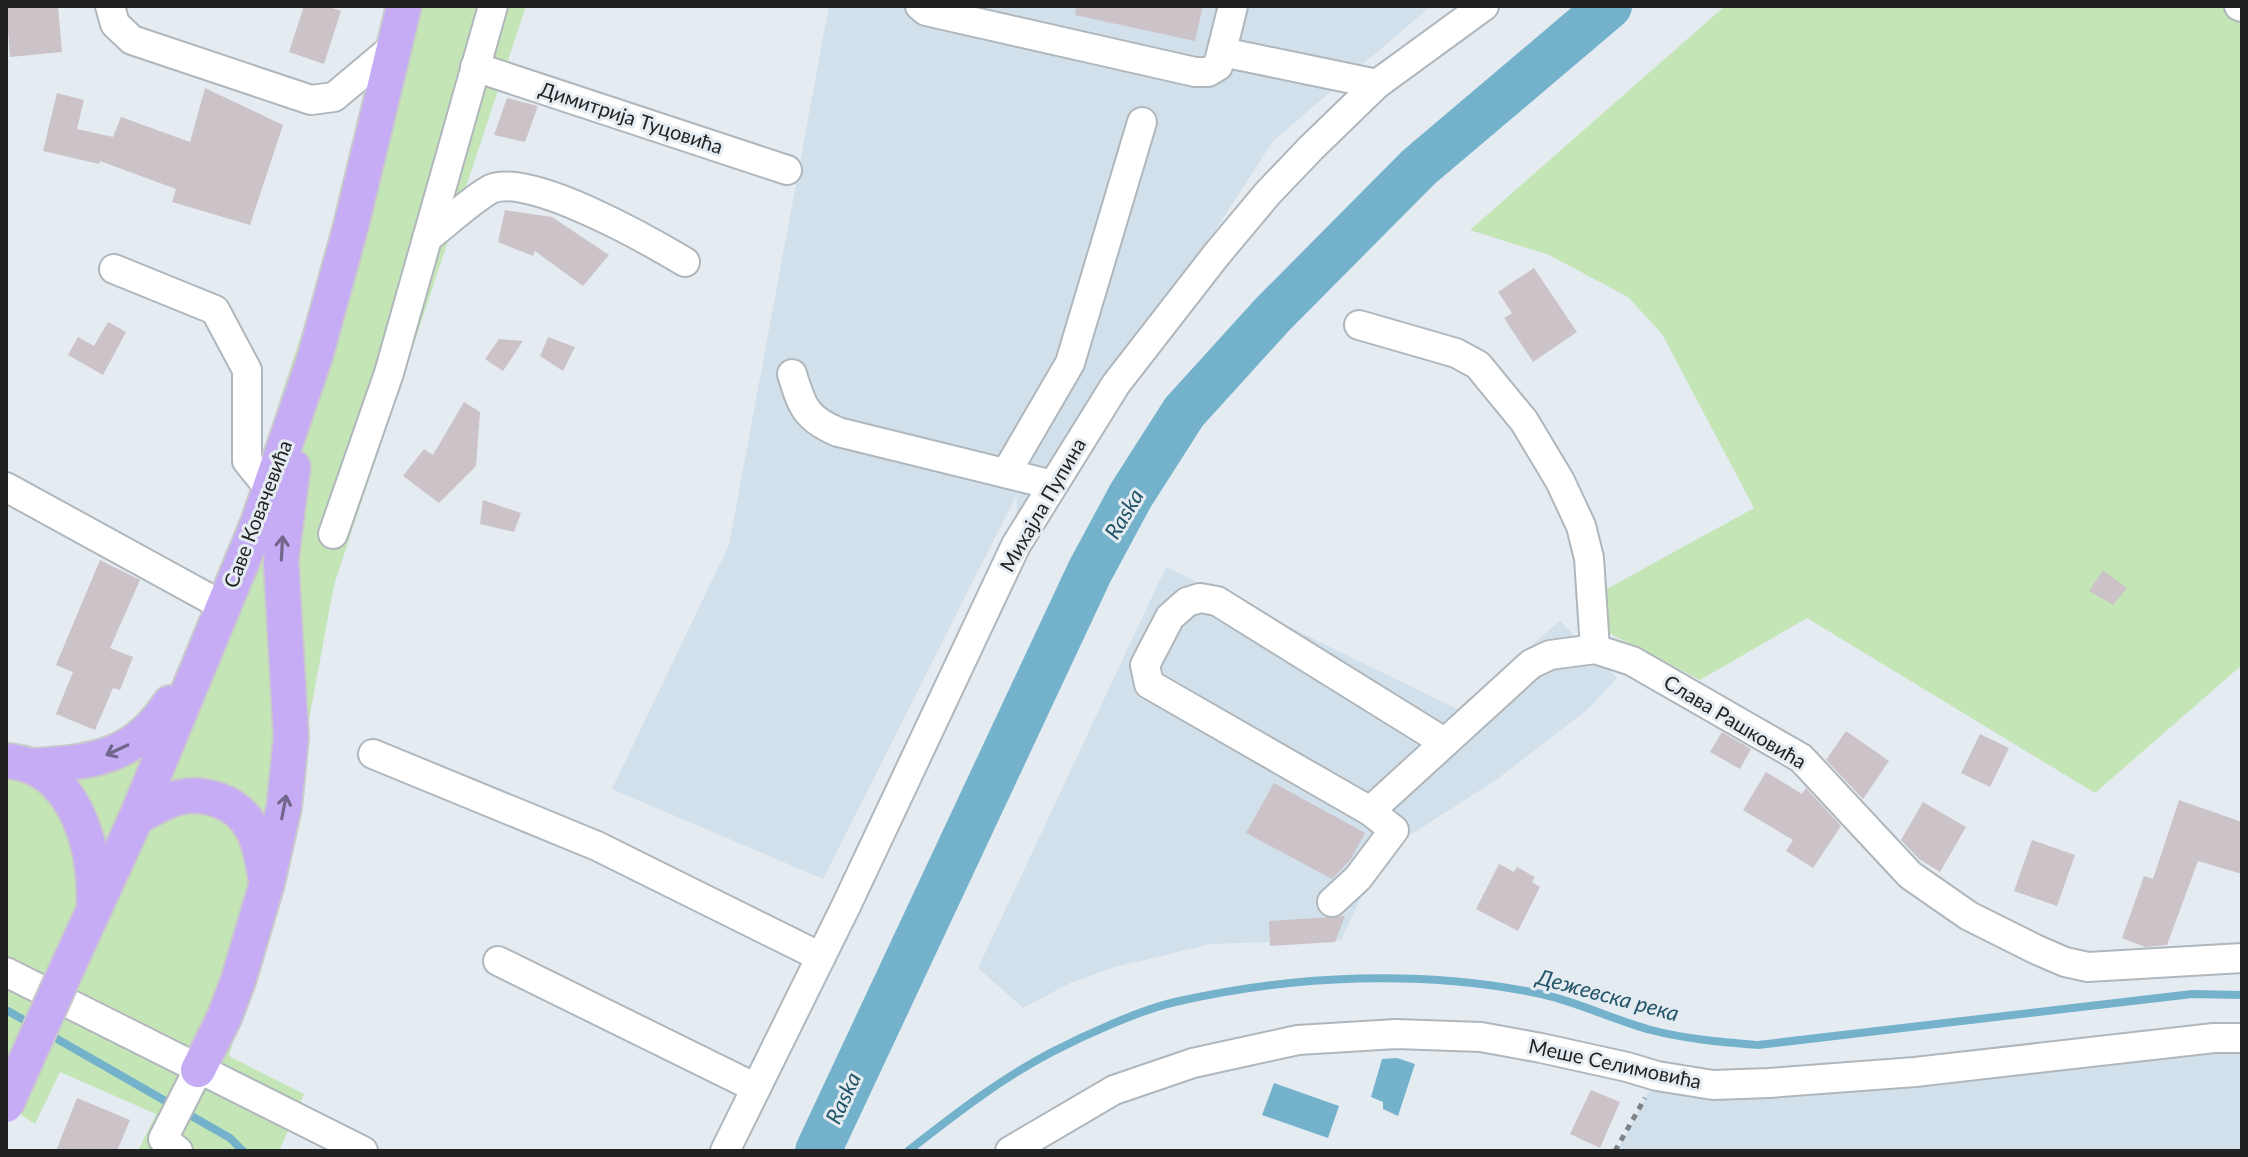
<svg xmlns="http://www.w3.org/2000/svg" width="2248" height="1157" viewBox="0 0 2248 1157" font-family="Lato,sans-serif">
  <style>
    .built { fill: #d2e0eb }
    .green { fill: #c4e6b7 }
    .water { fill: #74b2cc }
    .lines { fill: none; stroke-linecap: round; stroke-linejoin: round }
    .stream { stroke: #74b2cc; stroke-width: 8 }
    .river { stroke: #74b2cc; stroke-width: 46 }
    .building { fill: #ccc3c8 }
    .minor-casing { stroke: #b0b7bc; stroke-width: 32 }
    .major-casing { stroke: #c9caca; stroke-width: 38 }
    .path { stroke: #7d8286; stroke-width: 5; stroke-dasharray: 6 6; stroke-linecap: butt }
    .minor { stroke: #fff; stroke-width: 28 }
    .major { stroke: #c5acf5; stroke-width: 34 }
    .major-bridge-casing { stroke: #c9caca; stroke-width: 38; stroke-linecap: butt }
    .major-bridge { stroke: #c5acf5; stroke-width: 34 }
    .oneway { stroke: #72668c }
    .labels { text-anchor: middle; stroke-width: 6; stroke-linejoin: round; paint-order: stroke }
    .street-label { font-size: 20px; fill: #1f2123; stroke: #e4ebf1 }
    .water-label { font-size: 22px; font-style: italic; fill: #235569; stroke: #e4ebf1 }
  </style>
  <rect width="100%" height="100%" fill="#e4ebf1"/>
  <g class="built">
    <path d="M 829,6 L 1431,6 L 1273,141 L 1116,384 L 1016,545 L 1017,494 L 823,879 L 612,789 L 729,545 Z"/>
    <path d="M 1166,567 L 1457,709 L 1560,621 L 1617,678 L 1588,709 L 1496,780 L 1382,853 L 1341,940 L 1211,944 L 1115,967 L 1070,983 L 1023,1008 L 978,968 Z"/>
    <path d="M 2242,1038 L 2242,1151 L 1617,1151 L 1657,1076 Z"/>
  </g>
  <g class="green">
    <path d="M 392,6 L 526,6 L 334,585 L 277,891 L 229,1056 L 304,1094 L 279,1151 L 138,1151 L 156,1114 L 60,1072 L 35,1124 L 6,1105 L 6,746 L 69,748 L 116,740 L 163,709 L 249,518 L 281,396 L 300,338 L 316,304 Z"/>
    <path d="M 1725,6 L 2242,6 L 2242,665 L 2095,793 L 1807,618 L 1700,680 L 1603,630 L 1603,591 L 1754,508 L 1662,334 L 1628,297 L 1549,255 L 1470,230 Z"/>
  </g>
  <g class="water">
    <path d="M 1397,1058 L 1415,1064 L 1398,1116 L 1383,1109 L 1383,1102 L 1371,1097 L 1382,1059 Z"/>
    <path d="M 1274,1083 L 1339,1106 L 1328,1138 L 1262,1115 Z"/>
  </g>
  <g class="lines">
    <g class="stream">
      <path d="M 6,1010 L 33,1025"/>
      <path d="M 45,1032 L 230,1138 L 243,1151"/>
      <path d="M 908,1151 C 954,1115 1000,1079 1052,1052 C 1085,1035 1140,1010 1175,1002 C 1292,975 1424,969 1541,994 C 1578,1002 1614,1020 1651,1030 C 1685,1039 1722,1042 1758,1045 L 2192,994 L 2242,995"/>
    </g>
    <path class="river" d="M 818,1151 L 1090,571 L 1131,495 L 1184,412 L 1273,314 L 1419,167 L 1609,6"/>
  </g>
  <g class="building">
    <path d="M 6,6 L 58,6 L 62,52 L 10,57 Z"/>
    <path d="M 304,6 L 326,6 L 341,11 L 324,64 L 289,52 Z"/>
    <path d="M 1076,6 L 1203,6 L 1195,41 L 1075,15 Z"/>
    <path d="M 205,88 L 283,125 L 250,225 L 172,202 L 176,189 L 100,161 L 99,164 L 43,151 L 57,93 L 84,100 L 77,129 L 113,137 L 121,117 L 190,142 Z"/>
    <path d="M 507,98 L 538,106 L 525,142 L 494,135 Z"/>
    <path d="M 505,210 L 552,217 L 609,255 L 583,286 L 535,251 L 533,256 L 498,242 Z"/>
    <path d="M 1534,268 L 1577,332 L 1533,362 L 1504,318 L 1512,313 L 1498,292 Z"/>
    <path d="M 108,322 L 126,332 L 103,375 L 68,355 L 78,337 L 94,346 Z"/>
    <path d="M 548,337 L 575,347 L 563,371 L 540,356 Z"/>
    <path d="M 499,339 L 523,341 L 503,371 L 485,359 Z"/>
    <path d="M 464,402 L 480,412 L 476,466 L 439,503 L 403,476 L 424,449 L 433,455 Z"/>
    <path d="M 483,500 L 521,513 L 514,532 L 480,524 Z"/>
    <path d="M 100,560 L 140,580 L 110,648 L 133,657 L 120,690 L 113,688 L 95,730 L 56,714 L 73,672 L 56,665 Z"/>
    <path d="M 2103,570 L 2127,588 L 2113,605 L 2089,591 Z"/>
    <path d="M 1846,731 L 1889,761 L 1863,799 L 1826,760 Z"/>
    <path d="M 1722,732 L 1751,749 L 1740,769 L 1710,752 Z"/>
    <path d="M 1980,734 L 2009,748 L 1990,787 L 1961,773 Z"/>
    <path d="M 1766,772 L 1802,794 L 1806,788 L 1841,826 L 1813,868 L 1786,851 L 1793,840 L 1743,810 Z"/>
    <path d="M 1274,783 L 1365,833 L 1351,859 L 1332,879 L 1246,833 Z"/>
    <path d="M 2179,800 L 2242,822 L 2242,874 L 2198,861 L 2167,945 L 2145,947 L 2122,938 L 2144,876 L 2153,879 Z"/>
    <path d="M 1923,802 L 1966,827 L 1940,872 L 1919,859 L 1901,840 Z"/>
    <path d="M 2032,840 L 2075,855 L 2057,906 L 2014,891 Z"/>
    <path d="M 1499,864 L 1514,872 L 1517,867 L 1535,877 L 1532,882 L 1540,887 L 1518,931 L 1476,909 Z"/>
    <path d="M 1345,916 L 1335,942 L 1270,946 L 1269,921 Z"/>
    <path d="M 1591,1090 L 1620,1102 L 1600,1148 L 1570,1134 Z"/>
    <path d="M 77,1098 L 130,1120 L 117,1151 L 56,1151 Z"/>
  </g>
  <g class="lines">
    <defs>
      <g id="minor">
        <path d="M 110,6 L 115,24 L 132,40 L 311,100 L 334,97 L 396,45"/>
        <path d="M 920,6 L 926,11 L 1195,72 L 1208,72 L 1218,66 L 1233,6"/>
        <path d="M 2239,6 L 2242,7"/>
        <path d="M 1222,52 L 1377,84"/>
        <path d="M 475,67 L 787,170"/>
        <path d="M 427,238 C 443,226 475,197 491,189 C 529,172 650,241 685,262"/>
        <path d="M 114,269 L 215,310 L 247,370 L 247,461 L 269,488"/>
        <path d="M 1359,325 L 1456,353 L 1478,365 L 1524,421 L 1560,481 L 1581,526 L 1589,558 L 1595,649"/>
        <path d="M 792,374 C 802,406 805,418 838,432 L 1053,485"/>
        <path d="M 1006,473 L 1070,363 L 1142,122"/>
        <path d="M 6,487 L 223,606"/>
        <path d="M 333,534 L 389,373 L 493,6"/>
        <path d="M 1444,742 L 1217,601 L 1200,598 L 1187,602 L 1170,617 L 1145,665 L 1149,684 L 1370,811 L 1531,664 L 1550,655 L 1595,649 L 1632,661 L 1801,758 L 1910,875 L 1969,916 L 2035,949 L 2065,962 L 2088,967 L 2242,958"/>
        <path d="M 373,754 L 597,846 L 821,957"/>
        <path d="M 1332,902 L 1358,878 L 1394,830 L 1370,811"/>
        <path d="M 498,961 L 756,1088"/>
        <path d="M 6,972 L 363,1151"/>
        <path d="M 178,1151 L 163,1139 L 198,1070"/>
        <path d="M 725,1151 L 846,906 L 1016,545 L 1116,384 L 1217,254 L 1268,193 L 1311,148 L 1377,84 L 1484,6"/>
        <path d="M 1010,1151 L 1114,1090 L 1193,1063 L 1298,1040 L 1396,1034 L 1481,1037 L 1541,1048 L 1627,1067 L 1657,1076 L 1713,1085 L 1769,1083 L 1915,1072 L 2214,1038 L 2242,1038"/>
      </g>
      <g id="major">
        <path d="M 6,761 C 73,764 96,846 94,901"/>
        <path d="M 33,766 C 93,762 135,758 170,703"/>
        <path d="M 136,818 C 150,810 165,800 181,797 C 194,794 206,796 218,800 C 253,812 260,843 265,875"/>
        <path d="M 69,964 L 136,818 L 258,523 L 315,357 L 351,226 L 404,6"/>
        <path d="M 198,1070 L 224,1018 L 238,981 L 267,883 L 284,807 L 291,737 L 281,560 L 293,467"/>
      </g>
    </defs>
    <use href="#minor" class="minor-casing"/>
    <use href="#major" class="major-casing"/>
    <path class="path" d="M 1615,1151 L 1645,1098"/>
    <use href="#minor" class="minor"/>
    <use href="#major" class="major"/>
    <defs>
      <path id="major-bridge" d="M 6,1105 L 69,964"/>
    </defs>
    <use href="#major-bridge" class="major-bridge-casing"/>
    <use href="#major-bridge" class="major-bridge"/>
  </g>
  <defs><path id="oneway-shaft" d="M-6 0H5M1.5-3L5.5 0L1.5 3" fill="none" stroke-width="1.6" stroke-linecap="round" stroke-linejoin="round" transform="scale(2)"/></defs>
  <g class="oneway">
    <use href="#oneway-shaft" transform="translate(282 548) rotate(-87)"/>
    <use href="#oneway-shaft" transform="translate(117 750) rotate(155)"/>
    <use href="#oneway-shaft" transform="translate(284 807) rotate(-79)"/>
  </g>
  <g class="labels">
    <g class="street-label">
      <text transform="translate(631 118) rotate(18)" y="7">Димитрија Туцовића</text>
      <text transform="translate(1043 505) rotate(-60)" y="7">Михајла Пупина</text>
      <text transform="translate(258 514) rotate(-69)" y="7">Саве Ковачевића</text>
      <text transform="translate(1735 722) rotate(31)" y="7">Слава Рашковића</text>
      <text transform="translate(1615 1064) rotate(12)" y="7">Меше Селимовића</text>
    </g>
    <g class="water-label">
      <text transform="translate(1124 514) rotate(-59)" y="8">Raska</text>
      <text transform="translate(1608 995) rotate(15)" y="8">Дежевска река</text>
      <text transform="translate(843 1098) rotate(-65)" y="8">Raska</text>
    </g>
  </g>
  <rect width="2248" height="1157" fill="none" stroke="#1f2123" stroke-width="16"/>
</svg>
